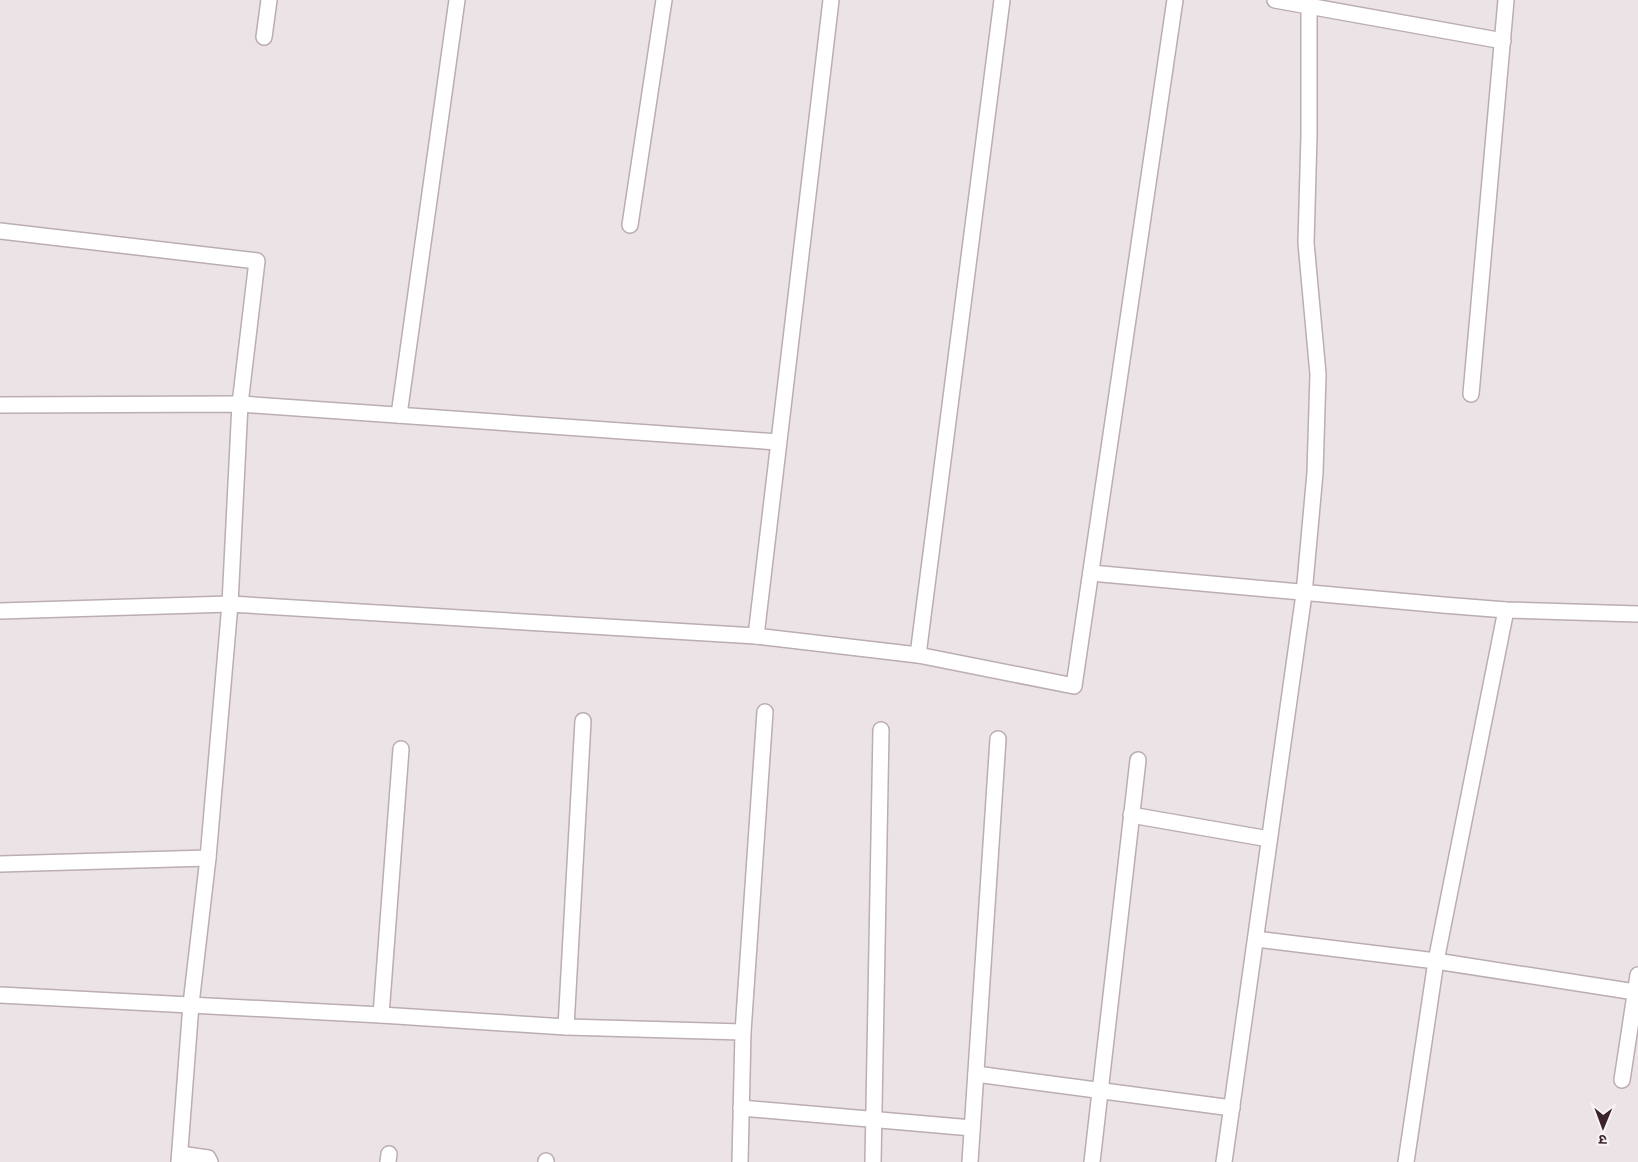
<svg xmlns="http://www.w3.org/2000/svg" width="1638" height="1162" viewBox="0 0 1638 1162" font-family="'Golos Text','Noto Sans Devanagari',sans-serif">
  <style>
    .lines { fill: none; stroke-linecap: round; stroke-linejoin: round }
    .street-casing { stroke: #bbadb2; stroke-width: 18 }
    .street { stroke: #fff; stroke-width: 15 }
  </style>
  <rect width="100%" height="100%" fill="#ece3e7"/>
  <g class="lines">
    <defs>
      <g id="street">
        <path d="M 1275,0 L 1503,41"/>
        <path d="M 264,37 L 269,0"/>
        <path d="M 630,225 L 664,0"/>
        <path d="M 0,231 L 257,261 L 240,404 L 230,604 L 208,858 L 191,1004 L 179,1162"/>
        <path d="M 1471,394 L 1506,0"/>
        <path d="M 0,405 L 240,404 L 778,442"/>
        <path d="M 399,415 L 457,0"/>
        <path d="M 1091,573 L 1443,605 L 1506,610 L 1638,614"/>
        <path d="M 0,611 L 230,604 L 756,636 L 918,655 L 1074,686 L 1175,0"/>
        <path d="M 756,636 L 831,0"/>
        <path d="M 918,655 L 1002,0"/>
        <path d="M 1131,815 L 1269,839"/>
        <path d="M 0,864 L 208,858"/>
        <path d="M 1256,939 L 1436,961 L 1635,992"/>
        <path d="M 0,995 L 381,1015 L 566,1027 L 743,1032"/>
        <path d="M 381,1015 L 401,749"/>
        <path d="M 566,1027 L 583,721"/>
        <path d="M 976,1074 L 1232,1108"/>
        <path d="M 1622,1080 L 1638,975"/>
        <path d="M 741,1108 L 972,1128"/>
        <path d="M 180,1154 L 208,1158 L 210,1162"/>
        <path d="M 388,1162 L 389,1154"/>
        <path d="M 546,1162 L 546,1161"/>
        <path d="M 740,1162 L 743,1032 L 765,712"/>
        <path d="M 873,1162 L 881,730"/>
        <path d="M 970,1162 L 998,739"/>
        <path d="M 1092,1162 L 1138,760"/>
        <path d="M 1224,1162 L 1304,594 L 1315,473 L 1318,374 L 1306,243 L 1309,135 L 1309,0"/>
        <path d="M 1406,1162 L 1436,961 L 1506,610"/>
      </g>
    </defs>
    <use href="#street" class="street-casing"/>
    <use href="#street" class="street"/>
  </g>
  <g transform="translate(1603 1127) rotate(181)" stroke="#f9f3f6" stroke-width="4" paint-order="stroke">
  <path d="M0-4L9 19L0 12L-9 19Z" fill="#3c232b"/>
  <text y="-8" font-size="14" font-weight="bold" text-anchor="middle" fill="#3c232b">उ</text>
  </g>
</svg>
